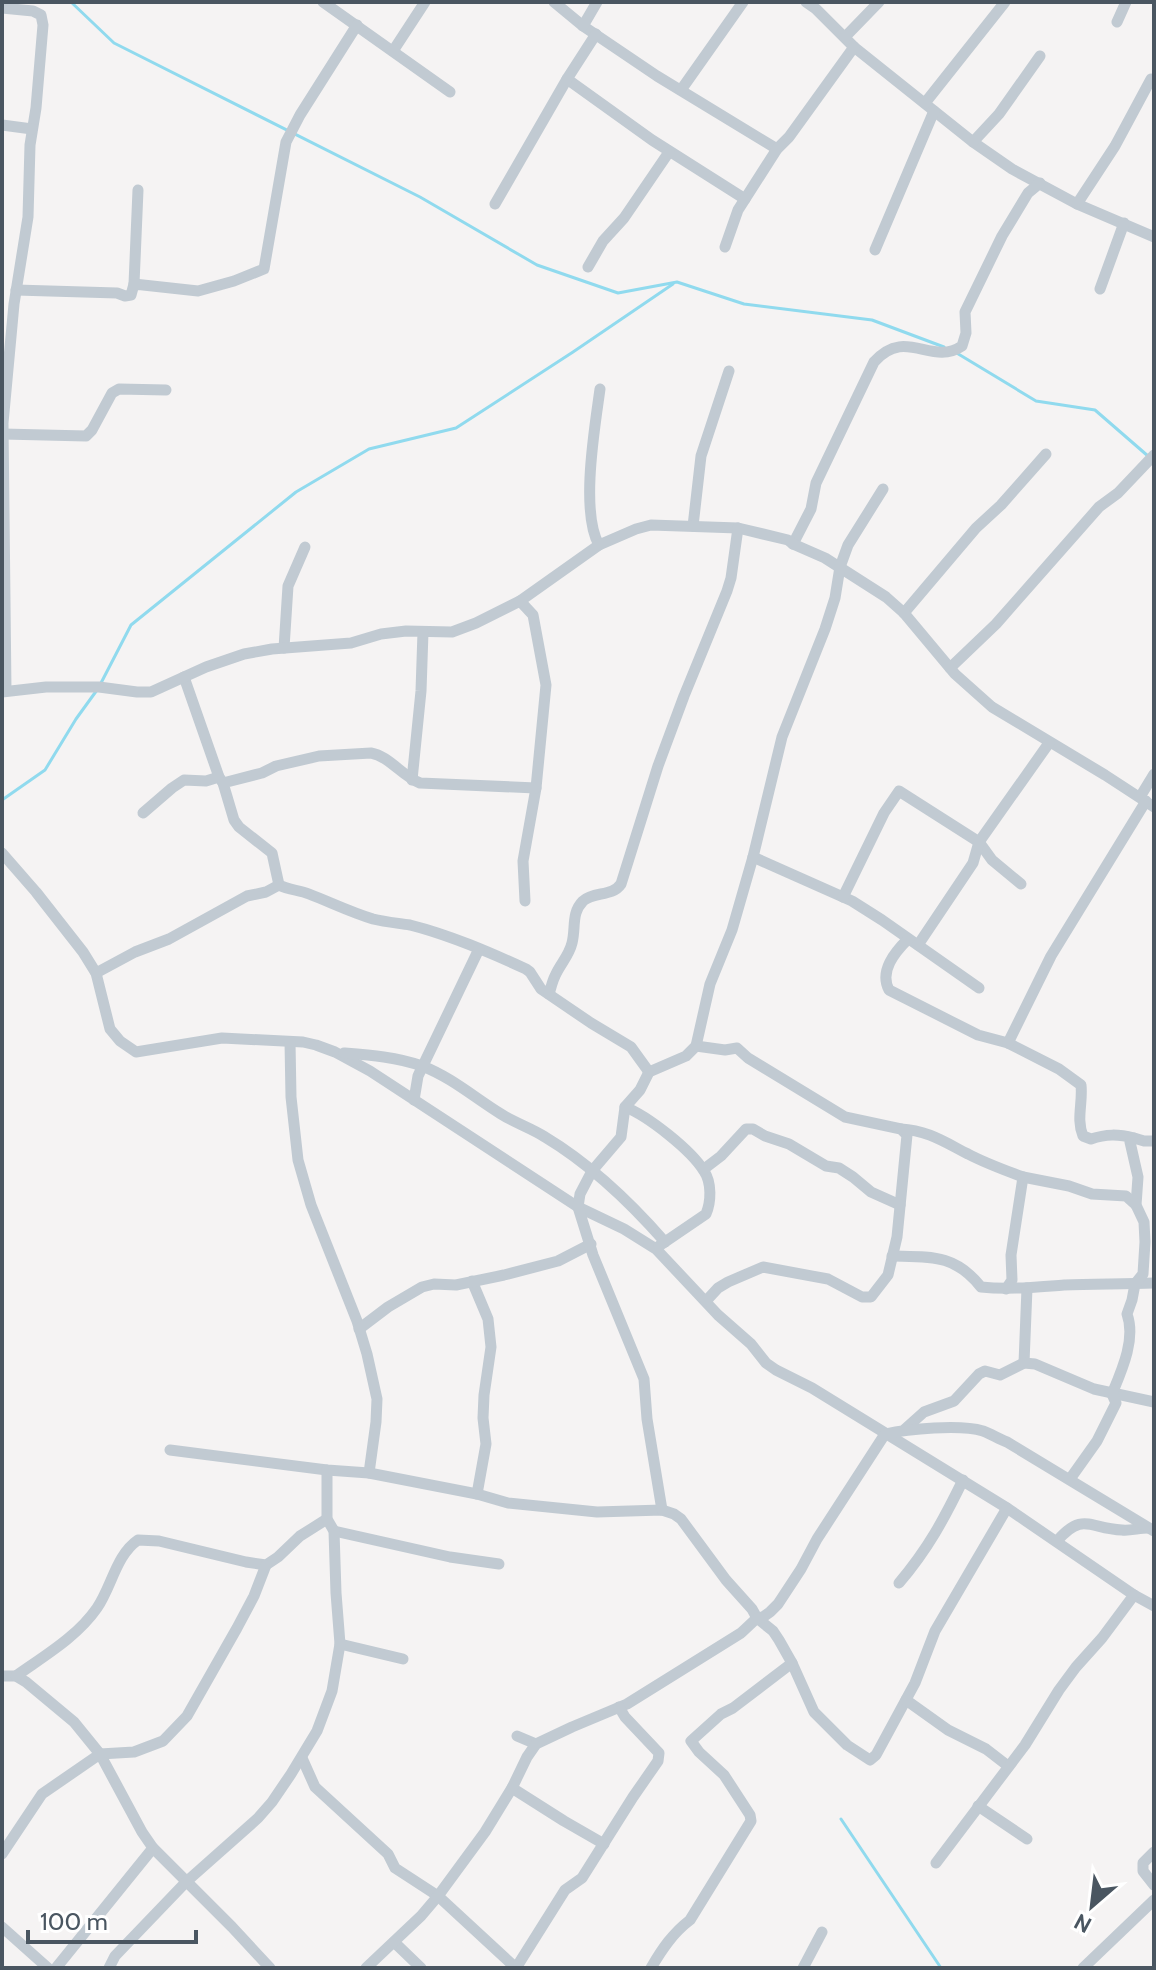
<svg xmlns="http://www.w3.org/2000/svg" width="1156" height="1970" viewBox="0 0 1156 1970" font-family="Cabin,sans-serif">
  <style>
    .lines { fill: none; stroke-linecap: round; stroke-linejoin: round }
    .stream { stroke: #90daee; stroke-width: 3 }
    .minor { stroke: #c1cad2; stroke-width: 11 }
  </style>
  <rect width="100%" height="100%" fill="#f5f3f3"/>
  <g class="lines">
    <g class="stream">
      <path d="M 71,2 L 114,43 L 420,197 L 537,265 L 618,293 L 677,282 L 744,304 L 872,320 L 944,347"/>
      <path d="M 955,352 L 1036,401 L 1095,410 L 1148,456"/>
      <path d="M 101,683 L 131,625 L 296,492 L 369,449 L 456,428 L 573,352 L 673,284"/>
      <path d="M 2,800 L 45,770 L 76,719 L 97,690"/>
      <path d="M 841,1819 L 941,1968"/>
    </g>
    <g class="minor">
      <path d="M 323,2 L 450,92"/>
      <path d="M 554,2 L 583,26 L 657,76 L 777,149"/>
      <path d="M 806,2 L 816,9 L 854,47 L 973,142 L 1012,169 L 1077,204 L 1154,237"/>
      <path d="M 2,8 L 33,11 L 41,15 L 43,25 L 36,108 L 30,145 L 28,217 L 14,304 L 3,423 L 6,691"/>
      <path d="M 1117,22 L 1126,2"/>
      <path d="M 583,26 L 597,2"/>
      <path d="M 845,37 L 879,2"/>
      <path d="M 393,51 L 425,2"/>
      <path d="M 567,79 L 652,140 L 745,199"/>
      <path d="M 681,90 L 743,2"/>
      <path d="M 925,103 L 1005,2"/>
      <path d="M 2,125 L 32,129"/>
      <path d="M 973,142 L 999,114 L 1040,56"/>
      <path d="M 495,204 L 567,79 L 596,34"/>
      <path d="M 1077,204 L 1115,146 L 1151,79"/>
      <path d="M 725,247 L 738,210 L 777,149 L 789,137 L 854,47"/>
      <path d="M 875,250 L 934,111"/>
      <path d="M 588,267 L 603,241 L 624,218 L 669,152"/>
      <path d="M 134,284 L 138,190"/>
      <path d="M 1100,289 L 1124,223"/>
      <path d="M 16,290 L 117,293 L 125,296 L 131,295 L 134,284 L 198,291 L 234,281 L 264,269 L 286,142 L 300,115 L 357,25"/>
      <path d="M 3,434 L 86,436 L 92,430 L 112,393 L 119,389 L 166,390"/>
      <path d="M 693,526 L 701,456 L 729,371"/>
      <path d="M 793,544 L 811,509 L 816,483 L 874,362 C 906,326 931,367 962,346 L 966,333 L 965,312 L 1002,236 L 1028,193 L 1040,183"/>
      <path d="M 599,545 C 580,512 595,426 600,389"/>
      <path d="M 520,601 L 533,615 L 546,685 L 536,788 L 523,861 L 525,901"/>
      <path d="M 904,613 L 976,528 L 1001,505 L 1046,454"/>
      <path d="M 284,648 L 288,586 L 305,547"/>
      <path d="M 950,668 L 996,624 L 1099,507 L 1118,493 L 1154,455"/>
      <path d="M 184,677 L 219,777 L 223,783"/>
      <path d="M 2,692 L 46,687 L 99,687 L 137,692 L 151,692 L 206,667 L 244,654 L 272,649 L 351,643 L 381,634 L 406,631 L 452,632 L 476,623 L 520,601 L 599,545 L 636,529 L 651,525 L 738,528 L 788,540 L 793,544 L 825,558 L 886,597 L 904,613 L 955,674 L 992,707 L 1105,775 L 1154,807"/>
      <path d="M 412,780 L 421,691 L 423,632"/>
      <path d="M 1140,797 L 1154,774"/>
      <path d="M 143,813 L 172,788 L 184,780 L 206,781 L 219,777"/>
      <path d="M 2,853 L 36,892 L 83,952 L 96,973 L 110,1029 L 120,1041 L 136,1052 L 222,1038 L 303,1042 L 316,1045 L 335,1052 L 370,1071 L 578,1207 L 624,1229 L 656,1249 L 718,1315 L 751,1344 L 766,1363 L 776,1370 L 812,1388 L 1007,1508 L 1134,1595 L 1154,1606"/>
      <path d="M 753,857 L 852,901 L 882,920 L 979,988"/>
      <path d="M 279,885 L 272,853 L 239,827 L 234,820 L 223,783 L 262,773 L 276,766 L 319,756 L 371,753 C 389,756 402,776 420,783 L 536,788"/>
      <path d="M 843,897 L 884,813 L 899,791 L 979,842 L 992,860 L 1021,884"/>
      <path d="M 908,939 C 895,952 879,971 889,990 L 978,1035 L 1008,1043 L 1059,1069 L 1081,1085 C 1083,1103 1076,1119 1083,1136 L 1091,1139 C 1106,1134 1118,1134 1134,1138"/>
      <path d="M 918,945 L 973,863 L 979,842 L 1049,743"/>
      <path d="M 96,973 L 135,952 L 169,939 L 247,896 L 266,892 L 279,885 C 289,890 299,890 309,894 C 330,902 350,912 373,919 C 385,922 397,923 410,925 C 450,935 489,952 526,969 L 530,972 L 541,989 L 591,1023 L 631,1047 L 649,1072"/>
      <path d="M 549,994 C 551,988 552,982 555,976 C 560,964 569,956 572,943 C 576,928 571,913 583,901 C 594,891 612,897 621,884 L 658,766 L 684,696 L 727,591 L 731,578 L 738,528"/>
      <path d="M 290,1042 L 291,1097 L 298,1160 L 311,1205 L 357,1321 L 367,1354 L 377,1399 L 376,1422 L 369,1473"/>
      <path d="M 1008,1043 L 1051,956 L 1146,801"/>
      <path d="M 696,1046 L 725,1050 L 737,1048 L 748,1058 L 845,1117 L 901,1129 L 907,1135 L 897,1237 L 888,1275 L 871,1297 L 862,1297 L 828,1279 L 763,1267 L 728,1282 L 718,1288 L 706,1301"/>
      <path d="M 344,1053 C 370,1055 397,1057 422,1066 C 451,1077 475,1098 501,1114 C 515,1123 531,1128 545,1137 C 590,1164 630,1202 665,1242"/>
      <path d="M 414,1100 L 418,1076 L 479,949"/>
      <path d="M 625,1107 C 648,1116 691,1150 704,1171 C 712,1183 711,1202 706,1214 L 659,1246"/>
      <path d="M 901,1129 C 927,1130 946,1143 968,1154 C 985,1163 1004,1170 1023,1177 L 1011,1255 L 1012,1280 L 1006,1289"/>
      <path d="M 704,1169 L 721,1156 L 746,1129 L 753,1129 L 765,1136 L 789,1144 L 826,1166 L 839,1168 L 853,1177 L 871,1192 L 900,1205"/>
      <path d="M 1023,1177 L 1069,1186 L 1092,1194 L 1126,1196 L 1136,1205"/>
      <path d="M 892,1256 C 930,1257 955,1254 981,1287 C 1009,1290 1036,1287 1064,1285 C 1094,1284 1124,1284 1154,1283"/>
      <path d="M 472,1281 L 488,1319 L 491,1347 L 484,1395 L 483,1418 L 486,1444 L 477,1494"/>
      <path d="M 359,1329 L 388,1307 L 422,1287 L 434,1284 L 456,1285 L 504,1275 L 558,1261 L 591,1244"/>
      <path d="M 1024,1363 L 1027,1288"/>
      <path d="M 905,1429 L 924,1412 L 954,1401 L 979,1374 L 985,1371 L 1000,1375 L 1024,1363 L 1035,1364 L 1094,1389 L 1154,1402"/>
      <path d="M 170,1450 L 327,1470 L 369,1473 L 477,1494 L 508,1503 L 597,1512 L 662,1510 L 674,1514 L 681,1519 L 726,1580 L 752,1609 L 757,1618 L 773,1631 L 779,1640 L 792,1663 L 814,1712 L 847,1745 L 870,1760 L 876,1755 L 915,1683 L 935,1631 L 1007,1508"/>
      <path d="M 1070,1479 L 1097,1441 L 1116,1403 L 1112,1394 C 1122,1370 1136,1339 1127,1314 L 1132,1300 L 1135,1284 L 1143,1274 L 1145,1242 L 1144,1222 L 1136,1205 L 1138,1177 L 1130,1142 L 1134,1138 L 1144,1141 L 1154,1141"/>
      <path d="M 662,1510 L 647,1419 L 644,1379 L 593,1255 L 578,1207 L 580,1194 L 592,1171 L 621,1137 L 625,1107 L 640,1090 L 649,1072 L 686,1056 L 696,1046 L 710,984 L 732,930 L 753,857 L 782,737 L 825,629 L 835,598 L 840,567 L 848,545 L 883,489"/>
      <path d="M 334,1531 L 450,1557 L 499,1564"/>
      <path d="M 1057,1541 C 1083,1511 1090,1529 1122,1530 C 1130,1531 1139,1528 1148,1528"/>
      <path d="M 899,1583 C 928,1549 944,1519 963,1480"/>
      <path d="M 340,1644 L 403,1659"/>
      <path d="M 2,1676 L 16,1676 L 26,1682 L 74,1722 L 100,1754 L 142,1832 L 153,1848 L 232,1927 L 270,1968"/>
      <path d="M 16,1676 C 44,1656 77,1637 97,1608 C 112,1586 116,1555 138,1540 L 159,1541 L 246,1562 L 266,1565 L 278,1557 L 300,1536 L 327,1519"/>
      <path d="M 906,1700 L 948,1730 L 986,1749 L 1008,1766"/>
      <path d="M 517,1736 L 536,1744"/>
      <path d="M 302,1758 L 315,1787 L 388,1854 L 395,1868 L 438,1896 L 516,1968"/>
      <path d="M 512,1788 L 564,1821 L 604,1844"/>
      <path d="M 978,1806 L 1027,1839"/>
      <path d="M 1154,1852 L 1143,1863 L 1143,1871 L 1154,1885"/>
      <path d="M 2,1854 L 42,1794 L 100,1754 L 134,1752 L 163,1741 L 187,1716 L 237,1628 L 254,1596 L 266,1565"/>
      <path d="M 936,1863 L 1025,1745 L 1059,1690 L 1076,1667 L 1102,1638 L 1134,1595"/>
      <path d="M 2,1927 L 48,1968"/>
      <path d="M 394,1942 L 421,1968"/>
      <path d="M 56,1968 L 153,1848"/>
      <path d="M 109,1968 L 115,1956 L 186,1882 L 258,1818 L 272,1802 L 291,1774 L 317,1731 L 332,1691 L 340,1644 L 336,1593 L 334,1531 L 327,1519 L 327,1470"/>
      <path d="M 366,1968 L 421,1916 L 438,1896 L 485,1832 L 512,1788 L 527,1757 L 536,1744 L 572,1727 L 627,1704 L 741,1633 L 757,1618 L 763,1617 L 770,1612 L 778,1604 L 801,1569 L 817,1539 L 885,1434 C 908,1429 960,1424 983,1431 C 991,1434 999,1439 1007,1442 L 1154,1531"/>
      <path d="M 516,1968 L 565,1890 L 582,1878 L 633,1797 L 658,1761 L 659,1753 L 625,1717 L 619,1707"/>
      <path d="M 651,1968 C 662,1949 673,1933 690,1920 L 751,1821 L 750,1815 L 724,1775 L 699,1752 L 691,1741 L 721,1714 L 733,1708 L 792,1663"/>
      <path d="M 803,1968 L 822,1932"/>
      <path d="M 1083,1968 L 1154,1900"/>
    </g>
  </g>
  <rect width="1156" height="1970" fill="none" stroke="#4a5661" stroke-width="8"/>
  <g transform="translate(1092 1906) rotate(208)" stroke="#ffffff" stroke-width="6" paint-order="stroke">
  <path d="M0-6L14 30L0 20L-14 30Z" fill="#4a5661"/>
  <text y="-12" font-size="22" font-weight="bold" text-anchor="middle" fill="#4a5661">N</text>
  </g>
  <path d="M28 1930v12h168v-12" fill="none" stroke="#4a5661" stroke-width="4"/>
  <text x="40" y="1930" font-size="24" fill="#4a5661" stroke="#ffffff" stroke-width="6" paint-order="stroke">100 m</text>
</svg>
